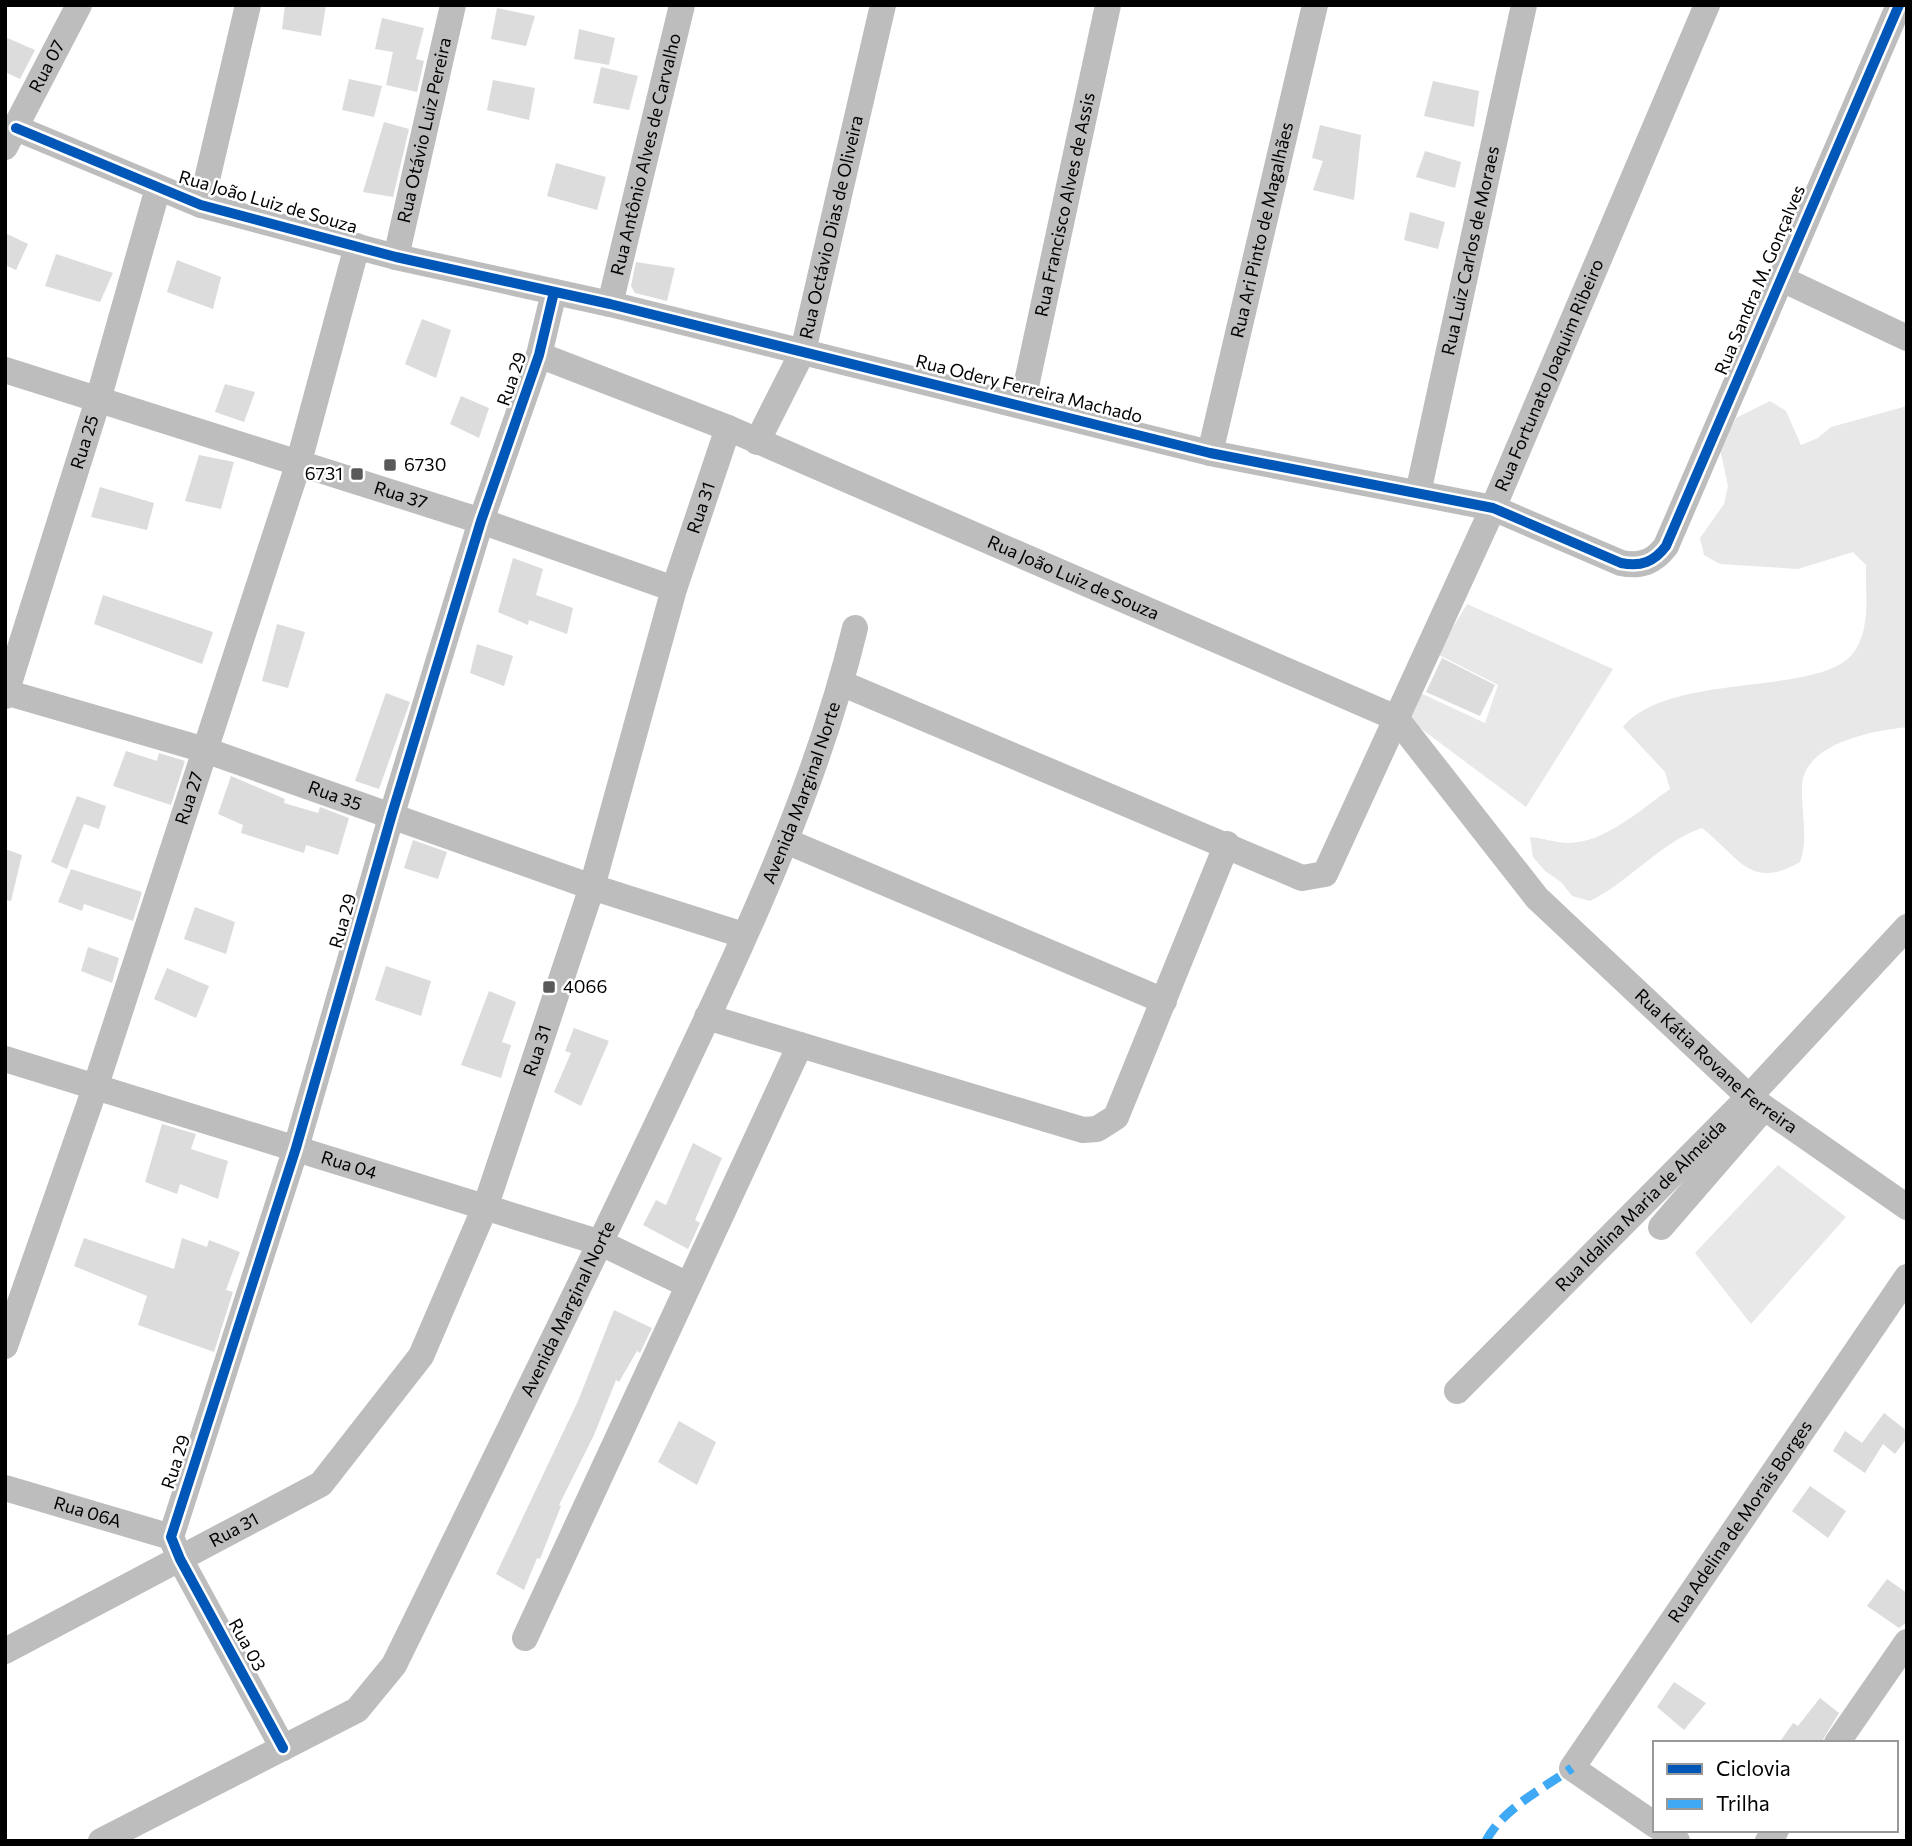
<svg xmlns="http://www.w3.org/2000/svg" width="1912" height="1846" viewBox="0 0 1912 1846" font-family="Commissioner,sans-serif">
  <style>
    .green { fill: #e8e8e8 }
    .building { fill: #dcdcdc }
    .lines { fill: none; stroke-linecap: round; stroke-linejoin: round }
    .minor { stroke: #bdbdbd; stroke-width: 26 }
    .quiet { stroke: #3fa9f5; stroke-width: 9; stroke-dasharray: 18 9; stroke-linecap: butt }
    .cycleway-casing { stroke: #fff; stroke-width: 15 }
    .cycleway { stroke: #0057b8; stroke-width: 10 }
    .poi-dot { fill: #595959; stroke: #fff; stroke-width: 2.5 }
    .labels { text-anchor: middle; stroke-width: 5; stroke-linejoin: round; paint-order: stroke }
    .street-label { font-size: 18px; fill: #000; stroke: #fff }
    .poi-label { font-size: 18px; fill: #000; stroke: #fff; text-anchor: start }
  </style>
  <rect width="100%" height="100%" fill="#fff"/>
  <g class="green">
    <path d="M 1770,401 L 1786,411 L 1801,445 L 1818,438 L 1831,427 L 1907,406 L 1907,727 C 1872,731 1803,743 1802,787 C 1801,814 1809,837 1800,862 C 1750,891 1739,857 1702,828 C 1659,843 1631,881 1590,901 L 1572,896 L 1561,882 L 1545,871 L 1533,857 L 1530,837 C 1543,838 1556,843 1568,843 C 1605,843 1641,809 1670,789 L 1665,772 L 1623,727 C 1671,669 1828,699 1856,649 C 1871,624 1865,592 1866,565 L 1853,552 L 1798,569 L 1720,564 L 1704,555 L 1700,538 L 1724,504 L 1728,486 L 1720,449 L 1736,418 Z"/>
    <path d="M 1467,604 L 1613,669 L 1526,807 L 1404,716 L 1416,691 L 1485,723 L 1498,685 L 1437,654 Z"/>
    <path d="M 1778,1165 L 1846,1217 L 1751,1324 L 1695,1253 Z"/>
  </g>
  <g class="building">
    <path d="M 285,5 L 326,5 L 321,36 L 282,29 Z"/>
    <path d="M 497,8 L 535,16 L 526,46 L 491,39 Z"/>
    <path d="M 382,18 L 424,28 L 416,59 L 424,61 L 417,92 L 386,85 L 393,52 L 375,49 Z"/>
    <path d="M 579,29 L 615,38 L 609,65 L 574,59 Z"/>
    <path d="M 5,37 L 35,50 L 20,79 L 5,72 Z"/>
    <path d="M 601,67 L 638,76 L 629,110 L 593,103 Z"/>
    <path d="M 349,79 L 382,86 L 374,117 L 342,110 Z"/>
    <path d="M 493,80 L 535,88 L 529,120 L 487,110 Z"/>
    <path d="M 1433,81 L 1479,91 L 1474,127 L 1424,116 Z"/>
    <path d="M 384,122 L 409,129 L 393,197 L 363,192 Z"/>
    <path d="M 1320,125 L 1361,135 L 1354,200 L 1313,190 L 1323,161 L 1312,158 Z"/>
    <path d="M 1425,151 L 1461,162 L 1455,188 L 1416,177 Z"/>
    <path d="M 556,163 L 606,177 L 597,210 L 547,196 Z"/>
    <path d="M 1410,212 L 1445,222 L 1438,249 L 1404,240 Z"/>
    <path d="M 5,233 L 28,244 L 16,270 L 5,265 Z"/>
    <path d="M 56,254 L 113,273 L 100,302 L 45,286 Z"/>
    <path d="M 177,260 L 221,277 L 213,309 L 167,292 Z"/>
    <path d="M 636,262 L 675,268 L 667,301 L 635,293 L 631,286 Z"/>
    <path d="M 422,319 L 451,330 L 436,378 L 405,364 Z"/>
    <path d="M 225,384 L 255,392 L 244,422 L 215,412 Z"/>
    <path d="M 461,396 L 489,408 L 479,438 L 450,424 Z"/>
    <path d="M 199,455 L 234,462 L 221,509 L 185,501 Z"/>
    <path d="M 100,487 L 154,503 L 147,530 L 91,517 Z"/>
    <path d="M 513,558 L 543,569 L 536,595 L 573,608 L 567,634 L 529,620 L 528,625 L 498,612 Z"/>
    <path d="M 103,595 L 213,632 L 202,664 L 94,624 Z"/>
    <path d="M 277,624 L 305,632 L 288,688 L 262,681 Z"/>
    <path d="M 477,644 L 513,656 L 504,686 L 470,673 Z"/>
    <path d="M 1442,658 L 1495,685 L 1480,716 L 1426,692 Z"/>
    <path d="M 386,693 L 410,702 L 379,789 L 355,781 Z"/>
    <path d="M 126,751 L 157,761 L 159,753 L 185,761 L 171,805 L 113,786 Z"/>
    <path d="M 231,776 L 285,799 L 284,803 L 318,813 L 320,807 L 349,818 L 338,855 L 306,845 L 304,853 L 241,833 L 243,825 L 218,814 Z"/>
    <path d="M 77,796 L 106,806 L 99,829 L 84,824 L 67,869 L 51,862 Z"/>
    <path d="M 413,840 L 447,852 L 438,879 L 404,868 Z"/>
    <path d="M 5,849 L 22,855 L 11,901 L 5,900 Z"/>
    <path d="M 71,869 L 142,892 L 133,921 L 84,904 L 82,911 L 58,902 Z"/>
    <path d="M 195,907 L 235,922 L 226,954 L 184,939 Z"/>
    <path d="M 88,947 L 119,958 L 112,983 L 81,971 Z"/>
    <path d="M 386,966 L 431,981 L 421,1016 L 375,1000 Z"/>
    <path d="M 167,968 L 209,986 L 196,1018 L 154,999 Z"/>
    <path d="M 489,991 L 516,1002 L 502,1042 L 511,1045 L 501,1078 L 461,1065 Z"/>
    <path d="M 574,1028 L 609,1041 L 581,1106 L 554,1092 L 571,1053 L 565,1051 Z"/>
    <path d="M 162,1124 L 196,1134 L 191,1149 L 228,1161 L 218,1199 L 180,1184 L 177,1194 L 145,1182 Z"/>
    <path d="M 693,1143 L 722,1158 L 695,1220 L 700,1223 L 688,1249 L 643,1225 L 656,1200 L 666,1205 Z"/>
    <path d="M 84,1238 L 174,1269 L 182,1238 L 207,1247 L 209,1240 L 240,1252 L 226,1290 L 233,1292 L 214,1352 L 138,1325 L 147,1296 L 74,1266 Z"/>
    <path d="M 614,1310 L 652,1328 L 640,1353 L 637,1351 L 619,1382 L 616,1380 L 594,1435 L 559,1505 L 561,1506 L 540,1559 L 537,1558 L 524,1590 L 496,1574 L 578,1401 Z"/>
    <path d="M 1884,1413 L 1907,1431 L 1907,1438 L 1895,1454 L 1883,1444 L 1865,1473 L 1833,1451 L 1845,1431 L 1862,1443 Z"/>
    <path d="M 679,1421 L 716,1442 L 697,1485 L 658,1462 Z"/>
    <path d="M 1810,1486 L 1846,1511 L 1828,1538 L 1792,1511 Z"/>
    <path d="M 1887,1579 L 1907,1593 L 1907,1622 L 1899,1628 L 1867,1606 Z"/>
    <path d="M 1674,1682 L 1706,1703 L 1684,1730 L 1657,1707 Z"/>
    <path d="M 1820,1698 L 1839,1713 L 1821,1743 L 1779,1743 L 1793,1723 L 1798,1726 Z"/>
  </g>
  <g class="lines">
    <g class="minor">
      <path d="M 16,128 L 201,205 L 396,257 L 610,304 L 1210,453 L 1493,508 L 1621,563 C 1641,567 1654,562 1666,546 L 1899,5"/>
      <path id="s1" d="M 5,147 L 79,5"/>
      <path d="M 201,205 L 248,5"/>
      <path id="s2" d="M 396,257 L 453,5"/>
      <path d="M 1780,278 L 1907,338"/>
      <path id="s3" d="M 610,304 L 682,5"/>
      <path id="s4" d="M 539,355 L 728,428 L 1396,718 L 1537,898 L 1749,1097 L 1907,1207"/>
      <path id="s5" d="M 5,370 L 481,521 L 674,589"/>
      <path id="s6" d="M 1022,405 L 1108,5"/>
      <path id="s7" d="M 757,442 L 803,351 L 883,5"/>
      <path id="s8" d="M 1210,453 L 1315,5"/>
      <path id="s9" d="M 1418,493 L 1524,5"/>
      <path id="s10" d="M 841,683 L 1302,878 L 1325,874 L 1493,508 L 1707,5"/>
      <path id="s11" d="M 5,692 L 205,750 L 592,887 L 743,935"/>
      <path id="s12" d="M 5,696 L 98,400 L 158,188"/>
      <path d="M 786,841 L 1164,1001"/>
      <path d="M 707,1017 L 1083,1130 L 1097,1129 L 1116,1117 L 1227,844"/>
      <path id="s13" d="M 5,1059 L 601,1243 L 688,1285"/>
      <path d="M 1661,1227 L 1764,1108"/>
      <path id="s14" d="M 5,1346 L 95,1088 L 298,465 L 357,246"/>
      <path id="s15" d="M 1457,1391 L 1749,1097 L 1907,927"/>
      <path id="s16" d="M 5,1488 L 171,1537"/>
      <path d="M 525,1638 L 800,1045"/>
      <path id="s17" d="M 5,1651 L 321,1484 L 421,1356 L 486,1205 L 592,887 L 674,589 L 728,428"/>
      <path d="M 1837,1743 L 1907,1642"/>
      <path d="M 283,1748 L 180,1559 L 171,1537 L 296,1148 L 392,814 L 481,521 L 539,355 L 554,292"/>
      <path id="s18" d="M 1655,1825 L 1572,1768 L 1907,1277"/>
      <path d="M 1662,1830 L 1677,1841"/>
      <path id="s19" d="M 101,1841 L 357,1710 L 394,1665 C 485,1479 577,1293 666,1105 C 739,951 815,794 855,628"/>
      <path d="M 1768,1841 L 1776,1830"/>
    </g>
    <path class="quiet" d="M 1486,1841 C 1502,1809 1544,1788 1572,1768"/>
    <defs>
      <g id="cycleway">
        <path d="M 16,128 L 201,205 L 396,257 L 610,304 L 1210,453 L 1493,508 L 1621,563 C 1641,567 1654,562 1666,546 L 1899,5"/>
        <path d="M 283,1748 L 180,1559 L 171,1537 L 296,1148 L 392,814 L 481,521 L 539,355 L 554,292"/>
      </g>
    </defs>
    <use href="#cycleway" class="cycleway-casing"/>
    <use href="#cycleway" class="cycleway"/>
  </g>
  <g class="poi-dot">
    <rect x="383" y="458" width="14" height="14" rx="3.5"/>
    <rect x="350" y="467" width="14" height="14" rx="3.5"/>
    <rect x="542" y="980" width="14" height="14" rx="3.5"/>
  </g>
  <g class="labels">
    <g class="street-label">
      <text dy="6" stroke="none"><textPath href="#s1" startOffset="91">Rua 07</textPath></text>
      <text dy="6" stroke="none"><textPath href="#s2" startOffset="130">Rua Otávio Luiz Pereira</textPath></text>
      <text dy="6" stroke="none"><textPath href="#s3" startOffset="154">Rua Antônio Alves de Carvalho</textPath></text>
      <text transform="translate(268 202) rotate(16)" y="6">Rua João Luiz de Souza</text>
      <text dy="6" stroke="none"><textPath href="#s6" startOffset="205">Rua Francisco Alves de Assis</textPath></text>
      <text dy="6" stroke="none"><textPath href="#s7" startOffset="229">Rua Octávio Dias de Oliveira</textPath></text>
      <text dy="6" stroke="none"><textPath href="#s8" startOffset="229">Rua Ari Pinto de Magalhães</textPath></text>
      <text dy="6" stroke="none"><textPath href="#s9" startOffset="248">Rua Luiz Carlos de Moraes</textPath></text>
      <text transform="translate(1760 280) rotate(-67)" y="6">Rua Sandra M. Gonçalves</text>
      <text dy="6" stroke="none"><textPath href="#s10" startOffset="1071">Rua Fortunato Joaquim Ribeiro</textPath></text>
      <text transform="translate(512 379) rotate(-71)" y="6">Rua 29</text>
      <text transform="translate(1029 389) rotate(14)" y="6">Rua Odery Ferreira Machado</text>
      <text dy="6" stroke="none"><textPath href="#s12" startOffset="266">Rua 25</textPath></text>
      <text dy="6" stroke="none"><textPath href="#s5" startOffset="415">Rua 37</textPath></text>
      <text dy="6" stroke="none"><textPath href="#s17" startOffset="1414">Rua 31</textPath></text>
      <text dy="6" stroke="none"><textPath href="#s4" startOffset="579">Rua João Luiz de Souza</textPath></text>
      <text dy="6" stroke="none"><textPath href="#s19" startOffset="1309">Avenida Marginal Norte</textPath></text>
      <text dy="6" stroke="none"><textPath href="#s11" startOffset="346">Rua 35</textPath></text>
      <text dy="6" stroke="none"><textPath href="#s14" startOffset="578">Rua 27</textPath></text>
      <text transform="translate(343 921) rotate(-74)" y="6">Rua 29</text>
      <text dy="6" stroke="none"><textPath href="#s17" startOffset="847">Rua 31</textPath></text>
      <text dy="6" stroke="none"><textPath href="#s4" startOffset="1402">Rua Kátia Rovane Ferreira</textPath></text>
      <text dy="6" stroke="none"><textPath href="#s13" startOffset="360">Rua 04</textPath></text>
      <text dy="6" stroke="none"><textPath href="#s15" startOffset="261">Rua Idalina Maria de Almeida</textPath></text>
      <text dy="6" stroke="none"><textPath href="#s19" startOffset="742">Avenida Marginal Norte</textPath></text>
      <text transform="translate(176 1462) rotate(-72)" y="6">Rua 29</text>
      <text dy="6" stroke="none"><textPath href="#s16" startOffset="86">Rua 06A</textPath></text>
      <text dy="6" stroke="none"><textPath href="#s18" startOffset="399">Rua Adelina de Morais Borges</textPath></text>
      <text dy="6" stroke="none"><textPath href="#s17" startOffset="259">Rua 31</textPath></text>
      <text transform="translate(247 1645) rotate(61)" y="6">Rua 03</text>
    </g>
    <g class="poi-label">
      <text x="404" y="471">6730</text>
      <text x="343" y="480" text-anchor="end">6731</text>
      <text x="563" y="993">4066</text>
    </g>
  </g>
  <rect width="1912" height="1846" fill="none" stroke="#000000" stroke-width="14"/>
  <rect x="1653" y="1741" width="245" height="91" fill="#ffffff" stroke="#999999" stroke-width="2"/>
  <rect x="1667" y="1764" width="35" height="10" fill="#0057b8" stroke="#999999" stroke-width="2"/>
  <text x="1716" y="1776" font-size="21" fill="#000000">Ciclovia</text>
  <rect x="1667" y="1799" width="35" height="10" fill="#3fa9f5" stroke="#999999" stroke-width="2"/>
  <text x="1716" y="1811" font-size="21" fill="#000000">Trilha</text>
</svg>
